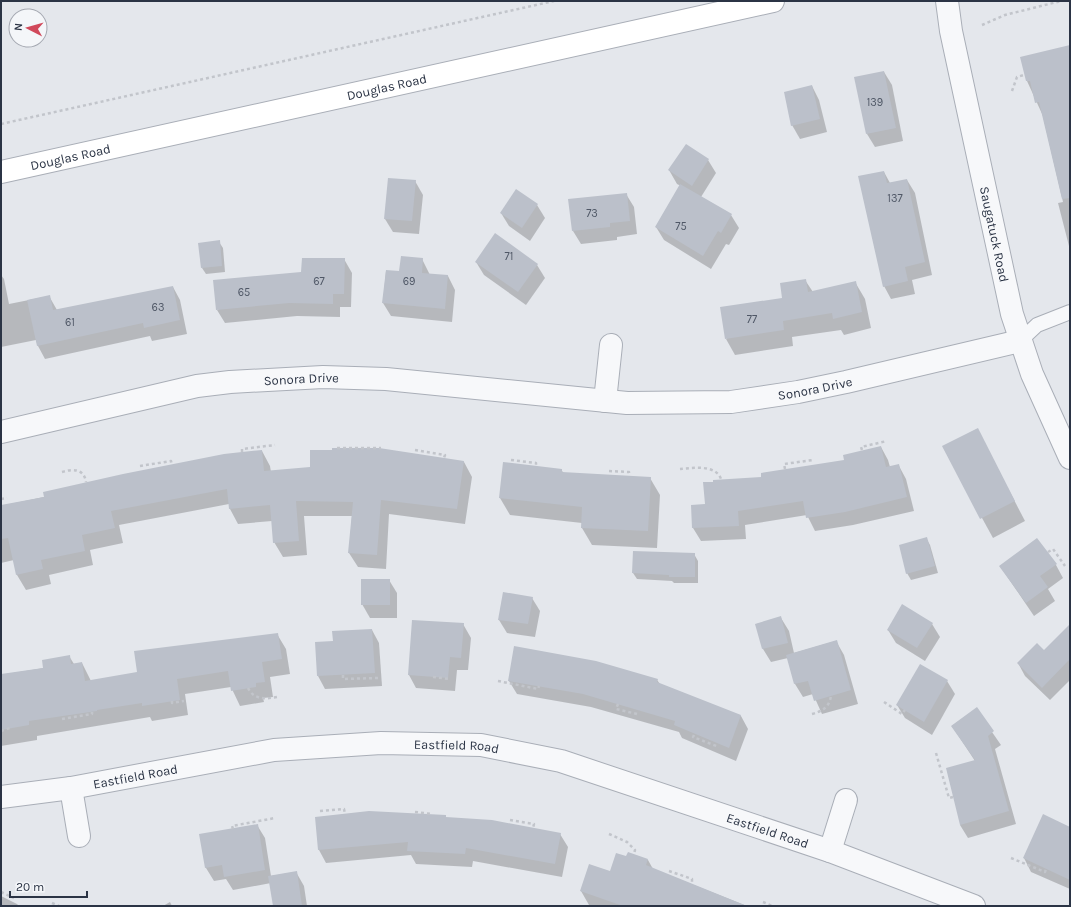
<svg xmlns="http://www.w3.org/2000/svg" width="1071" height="907" viewBox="0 0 1071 907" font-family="Karla,sans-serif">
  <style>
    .shadow { fill: #0003 }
    .building { fill: #bbc0ca }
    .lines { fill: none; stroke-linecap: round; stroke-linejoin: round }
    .lane-casing { stroke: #a9aeb7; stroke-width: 16 }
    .street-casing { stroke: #a9aeb7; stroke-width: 24 }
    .secondary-casing { stroke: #a9aeb7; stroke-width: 24 }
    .path { stroke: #c2c5cb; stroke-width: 2.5; stroke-dasharray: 3 3; stroke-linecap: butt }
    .lane { stroke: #f7f8fa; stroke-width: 14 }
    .street { stroke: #f7f8fa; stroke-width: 22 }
    .secondary { stroke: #fff; stroke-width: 22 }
    .labels { text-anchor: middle; stroke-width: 3.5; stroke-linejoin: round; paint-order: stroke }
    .number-label { font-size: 11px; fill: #4f5766 }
    .street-label { font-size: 13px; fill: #2b3445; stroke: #f4f6f9 }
  </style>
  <rect width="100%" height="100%" fill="#e4e7ec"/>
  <g class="shadow">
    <path d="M 1070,46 L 1070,250 L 1058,203 L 1063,202 L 1043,116 L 1027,81 L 1021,58 Z"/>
    <path d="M 884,72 L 892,85 L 903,141 L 875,147 L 867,134 Z"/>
    <path d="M 812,86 L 819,100 L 827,132 L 800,139 L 792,125 Z"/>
    <path d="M 708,160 L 716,173 L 701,197 L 731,215 L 739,228 L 729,245 L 726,244 L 711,269 L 664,240 L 656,227 L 681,186 L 677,184 L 669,170 Z"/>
    <path d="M 884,172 L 890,183 L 907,180 L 915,193 L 932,275 L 912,280 L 915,294 L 891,299 L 884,286 Z"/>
    <path d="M 415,181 L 423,195 L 419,234 L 393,232 L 385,219 Z"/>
    <path d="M 516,191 L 537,205 L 545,218 L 530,241 L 509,226 L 501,213 Z"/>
    <path d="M 626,194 L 634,207 L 637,234 L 617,237 L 617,240 L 581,244 L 573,231 L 569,200 Z"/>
    <path d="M 219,242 L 223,248 L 225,272 L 206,274 L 202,268 Z"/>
    <path d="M 344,259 L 352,273 L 351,307 L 340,307 L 340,317 L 297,316 L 225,323 L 217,310 L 302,272 Z"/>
    <path d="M 422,259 L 430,275 L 448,276 L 455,290 L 452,322 L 391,316 L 383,303 L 386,271 L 400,272 Z"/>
    <path d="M 476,262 L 537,265 L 545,278 L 526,305 L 484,275 Z"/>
    <path d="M 1,275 L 4,279 L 9,304 L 49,296 L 57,310 L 173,287 L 180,300 L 187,334 L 152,341 L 150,336 L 45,359 L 38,346 L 36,340 L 1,347 Z"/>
    <path d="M 805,280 L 813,292 L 855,282 L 865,299 L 871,328 L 844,335 L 841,330 L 792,337 L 793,346 L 735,355 L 726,339 L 783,298 Z"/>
    <path d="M 977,429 L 1025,521 L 993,538 L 943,447 Z"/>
    <path d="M 881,447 L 888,460 L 890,467 L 899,466 L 906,479 L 914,511 L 853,525 L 815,531 L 807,515 L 745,525 L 746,539 L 701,541 L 693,528 L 692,506 L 706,505 L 763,478 L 845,461 Z"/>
    <path d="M 262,451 L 270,466 L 271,472 L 464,462 L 472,477 L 465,524 L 389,514 L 386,569 L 358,567 L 349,553 L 352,516 L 304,516 L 307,555 L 283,557 L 274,542 L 272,521 L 238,524 L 230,509 L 229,504 L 119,525 L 123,543 L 90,550 L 93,565 L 49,575 L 51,584 L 26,590 L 17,575 L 14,560 L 1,563 L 1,506 Z"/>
    <path d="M 561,470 L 564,473 L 650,478 L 660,495 L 657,548 L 592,545 L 582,528 L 582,523 L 510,515 L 500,498 Z"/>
    <path d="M 926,538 L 930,545 L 938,573 L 911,580 L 907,573 Z"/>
    <path d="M 634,552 L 694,554 L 698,561 L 698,583 L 674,583 L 672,581 L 637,579 L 633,573 Z"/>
    <path d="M 1056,565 L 1063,578 L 1048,589 L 1055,601 L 1034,616 L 1000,566 Z"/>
    <path d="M 389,580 L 397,593 L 397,618 L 370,618 L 362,604 Z"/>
    <path d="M 532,598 L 540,611 L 535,637 L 507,633 L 499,620 Z"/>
    <path d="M 781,618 L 789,631 L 794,653 L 836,641 L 844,655 L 858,704 L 822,714 L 813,694 L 803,697 L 795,684 L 788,658 L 771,662 L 763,649 L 757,624 Z"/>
    <path d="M 413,621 L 463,624 L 471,638 L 468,670 L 457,670 L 455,691 L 416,688 L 409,675 Z"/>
    <path d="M 932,624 L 940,637 L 925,661 L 896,643 L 888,630 Z"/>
    <path d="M 1070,625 L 1070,680 L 1050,700 L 1025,676 L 1018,663 L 1044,651 Z"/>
    <path d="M 372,630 L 379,643 L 382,686 L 325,689 L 318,676 L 334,642 Z"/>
    <path d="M 277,634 L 286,649 L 290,674 L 270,677 L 273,697 L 263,698 L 264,702 L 240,706 L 231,687 L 185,694 L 188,715 L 152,721 L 150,717 L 37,736 L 37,740 L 1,746 L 1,675 L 44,668 L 69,656 L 74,664 L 82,663 L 91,681 L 138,673 Z"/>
    <path d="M 657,680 L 660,684 L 741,716 L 748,729 L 736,761 L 682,738 L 679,732 L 591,707 L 517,694 L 509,681 Z"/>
    <path d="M 947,681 L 955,694 L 932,735 L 905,718 L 897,705 Z"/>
    <path d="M 976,709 L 1001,745 L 995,749 L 1016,824 L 968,838 L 960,825 L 975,761 L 952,726 Z"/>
    <path d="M 316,818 L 447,818 L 560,834 L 568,847 L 562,877 L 473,861 L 472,867 L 416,864 L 411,855 L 326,863 L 319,850 Z"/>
    <path d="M 257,825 L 265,838 L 271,876 L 296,872 L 304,886 L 307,906 L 274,906 L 271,883 L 233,890 L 226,879 L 214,881 L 206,868 L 200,835 Z"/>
    <path d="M 1070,828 L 1070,889 L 1031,872 L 1024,858 Z"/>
    <path d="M 627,858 L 648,860 L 653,869 L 747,906 L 589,905 L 581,891 L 611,872 Z"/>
    <path d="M 1,896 L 17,904 L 19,906 L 1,906 Z"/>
    <path d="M 170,902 L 172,906 L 163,906 Z"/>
  </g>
  <g class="building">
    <path d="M 1070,45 L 1070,198 L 1062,199 L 1039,102 L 1035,103 L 1030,81 L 1026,81 L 1020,57 Z"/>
    <path d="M 884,71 L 896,128 L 866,134 L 854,77 Z"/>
    <path d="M 812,85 L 820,119 L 791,126 L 784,92 Z"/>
    <path d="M 686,144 L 709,159 L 692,186 L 668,170 Z"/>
    <path d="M 884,171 L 887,183 L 907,179 L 925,262 L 905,267 L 908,281 L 883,287 L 858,176 Z"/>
    <path d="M 388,178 L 416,180 L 412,221 L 384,219 Z"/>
    <path d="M 680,184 L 732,214 L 721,233 L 718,231 L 703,256 L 655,227 Z"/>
    <path d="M 516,189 L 538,204 L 522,228 L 500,213 Z"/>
    <path d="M 627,193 L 630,221 L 610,223 L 610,227 L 572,231 L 568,199 Z"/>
    <path d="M 495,233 L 538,264 L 518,292 L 475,262 Z"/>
    <path d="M 220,240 L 222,266 L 201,268 L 198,243 Z"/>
    <path d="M 401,256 L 423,258 L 422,273 L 448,275 L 445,309 L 382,303 L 386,270 L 399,271 Z"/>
    <path d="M 302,258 L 345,258 L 344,294 L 333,294 L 333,304 L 289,303 L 216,310 L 213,280 L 301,272 Z"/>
    <path d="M 806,279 L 808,292 L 856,281 L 862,312 L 833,319 L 832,313 L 783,321 L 784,330 L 725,339 L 720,307 L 782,298 L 780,283 Z"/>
    <path d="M 173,286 L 180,320 L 144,328 L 143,323 L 37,346 L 27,300 L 50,295 L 53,310 Z"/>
    <path d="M 978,428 L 1015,501 L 980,519 L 942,446 Z"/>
    <path d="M 881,446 L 886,467 L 899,464 L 907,497 L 845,512 L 806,518 L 803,501 L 738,511 L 739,526 L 692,528 L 691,505 L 705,504 L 703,482 L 713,482 L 713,480 L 761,477 L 761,473 L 844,460 L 843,455 Z"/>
    <path d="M 332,448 L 379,448 L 464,461 L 457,509 L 381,500 L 377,555 L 348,553 L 353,502 L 296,501 L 299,541 L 273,543 L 270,505 L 229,509 L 227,489 L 111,511 L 115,528 L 82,535 L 85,551 L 41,560 L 43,569 L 16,575 L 8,538 L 1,539 L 1,505 L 44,497 L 43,492 L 123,474 L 224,454 L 242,452 L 262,450 L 264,471 L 310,467 L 310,450 L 332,450 Z"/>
    <path d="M 503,462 L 562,469 L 562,472 L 651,477 L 648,531 L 581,528 L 582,507 L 499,498 Z"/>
    <path d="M 927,537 L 935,566 L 906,574 L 899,545 Z"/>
    <path d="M 1037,538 L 1057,564 L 1040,576 L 1048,587 L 1026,603 L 999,566 Z"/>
    <path d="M 633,551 L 695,553 L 695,577 L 669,577 L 669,575 L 632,573 Z"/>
    <rect x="361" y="579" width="29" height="26"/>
    <path d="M 503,592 L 533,597 L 528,624 L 498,620 Z"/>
    <path d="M 902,604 L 933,623 L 917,648 L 887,630 Z"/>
    <path d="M 781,616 L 788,643 L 762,649 L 755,624 Z"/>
    <path d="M 412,620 L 464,623 L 461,658 L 450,657 L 448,678 L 408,675 Z"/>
    <path d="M 1070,624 L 1070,659 L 1042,688 L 1017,663 L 1037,643 L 1044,650 Z"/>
    <path d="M 372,629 L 375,673 L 317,676 L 315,642 L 333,641 L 332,631 Z"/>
    <path d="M 278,633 L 282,659 L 262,662 L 265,682 L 256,683 L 256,687 L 231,691 L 228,671 L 177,679 L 180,700 L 142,706 L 142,703 L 97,710 L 97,711 L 29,721 L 29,725 L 1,730 L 1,674 L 43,668 L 42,660 L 70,655 L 71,664 L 82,662 L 85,681 L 137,672 L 134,651 Z"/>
    <path d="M 837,640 L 851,690 L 814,701 L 808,681 L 794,684 L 786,655 Z"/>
    <path d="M 514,646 L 596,661 L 658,679 L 657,682 L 741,715 L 729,748 L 674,725 L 675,721 L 583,694 L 508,681 Z"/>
    <path d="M 920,664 L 948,680 L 924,722 L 896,705 Z"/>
    <path d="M 977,707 L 994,731 L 988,736 L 1009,811 L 960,825 L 946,768 L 975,760 L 951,726 Z"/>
    <path d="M 369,811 L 446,815 L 446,817 L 492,820 L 561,833 L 555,864 L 466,848 L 465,854 L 407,851 L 408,842 L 318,850 L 315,817 Z"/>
    <path d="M 1043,814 L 1070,827 L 1070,880 L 1023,858 Z"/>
    <path d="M 258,824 L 265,870 L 224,877 L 222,865 L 205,868 L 199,834 Z"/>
    <path d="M 628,852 L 648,859 L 646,865 L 747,906 L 623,906 L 580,891 L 589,864 L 610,871 L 616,853 L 626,856 Z"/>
    <path d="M 297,871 L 302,906 L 273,906 L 268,876 Z"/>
  </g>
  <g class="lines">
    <defs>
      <path id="lane" d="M 1020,341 L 1037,325 L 1070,312"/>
      <g id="street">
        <path id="s1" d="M 947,1 L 951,31 L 1012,314 L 1032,374 L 1070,458"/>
        <path d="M 605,401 L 611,345"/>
        <path id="s2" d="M 1,432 L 197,386 L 230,382 L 323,377 L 386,379 L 627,403 L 731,402 L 798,392 L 846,382 L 1020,341"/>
        <path d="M 71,788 L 79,836"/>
        <path id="s3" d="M 1,797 L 71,788 L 274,750 L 381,743 L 481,745 L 561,761 L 830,851 L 974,906"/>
        <path d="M 830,851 L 846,800"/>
      </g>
      <g id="secondary">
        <path id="s4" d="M 1,172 L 773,1"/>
      </g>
    </defs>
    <use href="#lane" class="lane-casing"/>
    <use href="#street" class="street-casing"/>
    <use href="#secondary" class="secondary-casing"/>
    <g class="path">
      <path d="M 982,25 L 1005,15 L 1061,1"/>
      <path d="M 1012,91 L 1017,77 L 1024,75"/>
      <path d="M 1,124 L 554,1"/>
      <path d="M 337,448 L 381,448"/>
      <path d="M 415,450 L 445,455 L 444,458"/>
      <path d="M 862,450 L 861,447 L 887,441"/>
      <path d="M 242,452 L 242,449 L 275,445"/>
      <path d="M 511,460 L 536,463 L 536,466"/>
      <path d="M 140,466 L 171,461 L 172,465"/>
      <path d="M 680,469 C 691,468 716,464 721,479"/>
      <path d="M 785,469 L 784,464 L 813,460"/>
      <path d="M 609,471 L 629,472 L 629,476"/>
      <path d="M 62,472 C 72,469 84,468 86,482"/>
      <path d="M 1,499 L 7,498"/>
      <path d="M 1048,552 L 1053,549 L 1065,566"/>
      <path d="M 343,675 L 343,679 L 379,678"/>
      <path d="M 433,677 L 450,679"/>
      <path d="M 498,681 L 538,689 L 539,686"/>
      <path d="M 248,688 C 254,700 265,699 277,697"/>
      <path d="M 172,701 L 172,703 L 184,701"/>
      <path d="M 884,702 L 902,714 L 905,710"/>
      <path d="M 618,704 L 616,709 L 637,714"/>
      <path d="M 812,714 C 822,711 829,708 831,696"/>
      <path d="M 62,719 L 92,714 L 92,712"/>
      <path d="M 1,731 L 10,728"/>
      <path d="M 694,735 L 693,737 L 719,747"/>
      <path d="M 936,753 L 949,798 L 953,797"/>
      <path d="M 320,811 L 344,809 L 345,814"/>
      <path d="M 415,812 L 432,814"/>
      <path d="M 510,820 L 534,824 L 533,828"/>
      <path d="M 233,829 L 232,826 L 275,818"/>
      <path d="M 609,834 L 627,842 L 635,850 L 634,854"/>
      <path d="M 1011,858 L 1045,872 L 1046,869"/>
      <path d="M 669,871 L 692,879 L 692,883"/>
      <path d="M 1,892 L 14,898"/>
      <path d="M 763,902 L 772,906"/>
      <path d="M 52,903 L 59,906"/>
    </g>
    <use href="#lane" class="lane"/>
    <use href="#street" class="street"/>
    <use href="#secondary" class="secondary"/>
  </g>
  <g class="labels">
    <g class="number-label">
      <text x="875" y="106">139</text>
      <text x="895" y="202">137</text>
      <text x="592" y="217">73</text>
      <text x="681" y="230">75</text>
      <text x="509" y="260">71</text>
      <text x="319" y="285">67</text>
      <text x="409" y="285">69</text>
      <text x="244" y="296">65</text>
      <text x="158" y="311">63</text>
      <text x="752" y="323">77</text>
      <text x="70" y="326">61</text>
    </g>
    <g class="street-label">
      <text dy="5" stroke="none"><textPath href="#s4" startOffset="395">Douglas Road</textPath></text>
      <text dy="5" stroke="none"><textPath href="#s4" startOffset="71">Douglas Road</textPath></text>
      <text dy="5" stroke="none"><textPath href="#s1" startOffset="238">Saugatuck Road</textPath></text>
      <text dy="5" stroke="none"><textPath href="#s2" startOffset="306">Sonora Drive</textPath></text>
      <text dy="5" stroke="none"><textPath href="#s2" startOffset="822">Sonora Drive</textPath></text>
      <text dy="5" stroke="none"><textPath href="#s3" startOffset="460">Eastfield Road</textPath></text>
      <text dy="5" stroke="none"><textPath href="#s3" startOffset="136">Eastfield Road</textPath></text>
      <text dy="5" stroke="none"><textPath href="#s3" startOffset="784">Eastfield Road</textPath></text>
    </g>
  </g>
  <rect width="1071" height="907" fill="none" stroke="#2b3445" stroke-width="4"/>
  <g transform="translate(28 28) rotate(276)"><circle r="19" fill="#f4f6f9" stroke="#a4a8b1"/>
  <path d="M0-3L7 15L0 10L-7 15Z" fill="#d1495b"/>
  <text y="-6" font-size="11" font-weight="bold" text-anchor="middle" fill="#2b3445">N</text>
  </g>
  <path d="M10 891v6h77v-6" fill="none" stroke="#2b3445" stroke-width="2"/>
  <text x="16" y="891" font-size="12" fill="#2b3445" stroke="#f4f6f9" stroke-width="3" paint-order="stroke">20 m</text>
</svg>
